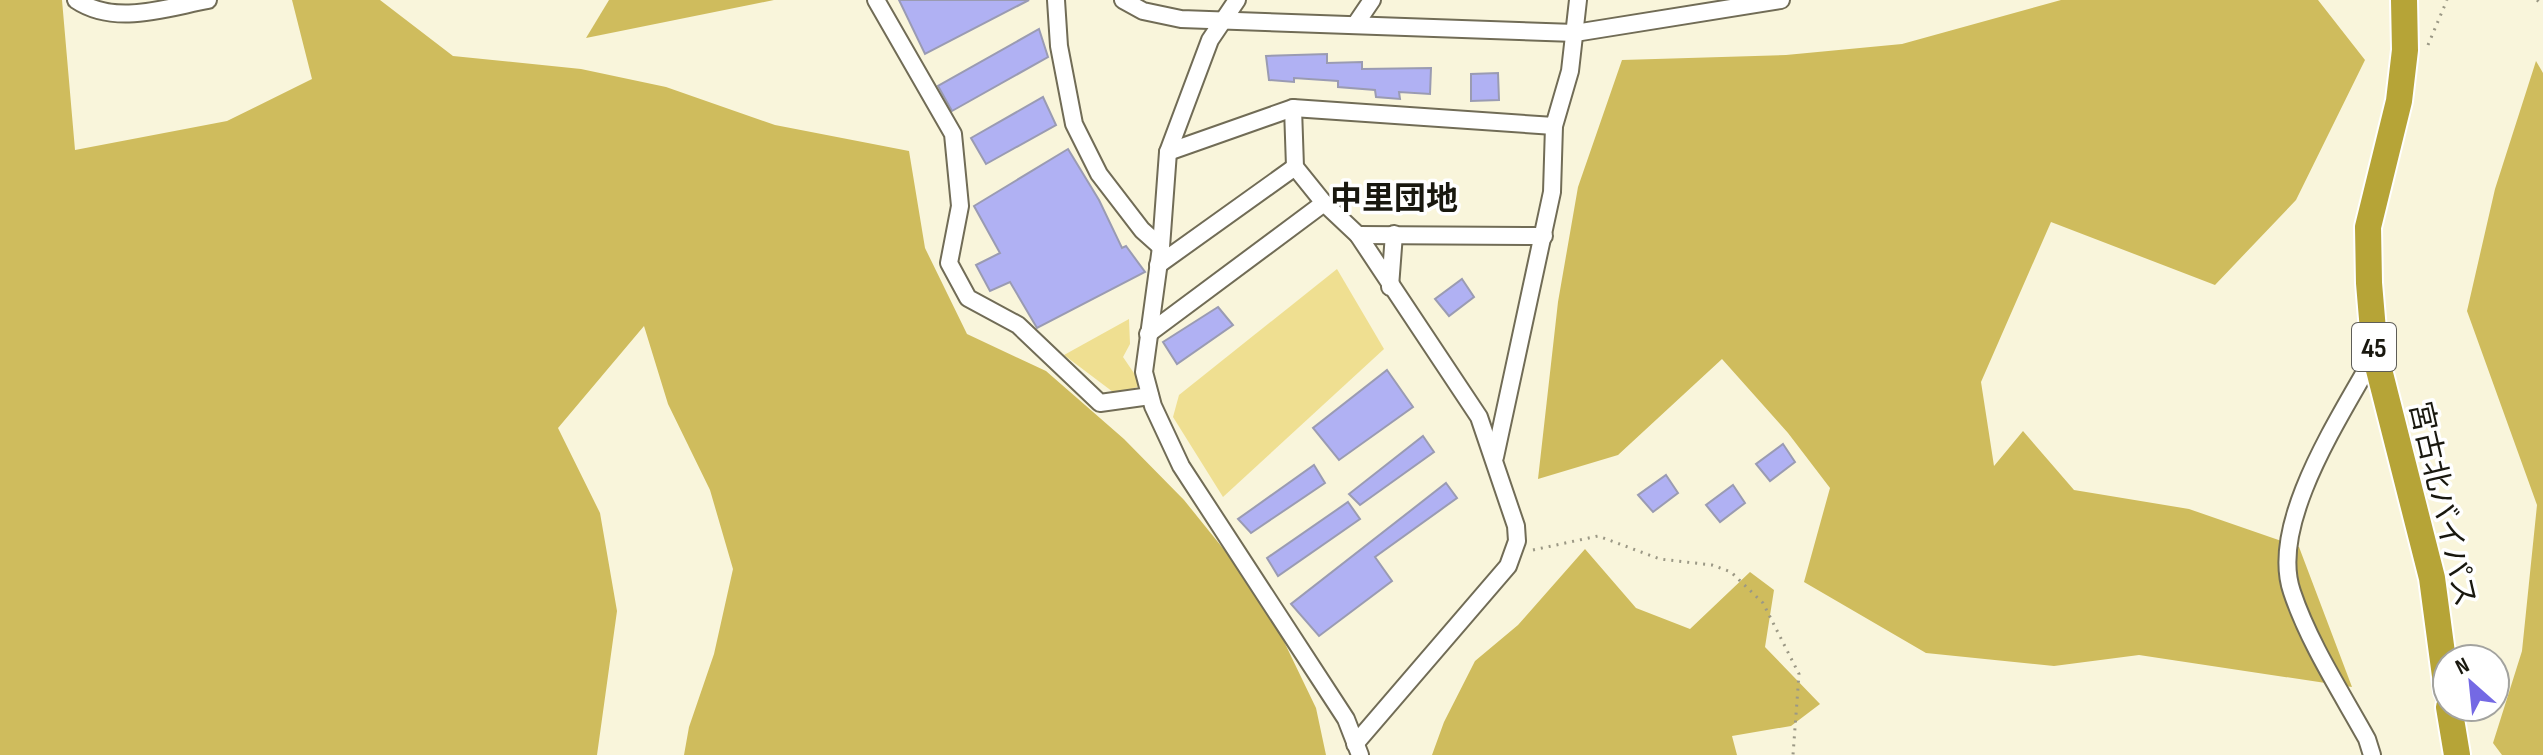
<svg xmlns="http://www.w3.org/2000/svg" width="2543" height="755" viewBox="0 0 2543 755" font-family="'Sofia Sans Condensed','Noto Sans JP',sans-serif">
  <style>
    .green { fill: #efdf91 }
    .forest { fill: #cfbc5d }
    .building { fill: #b0b1f3; stroke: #9a9bb2; stroke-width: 2 }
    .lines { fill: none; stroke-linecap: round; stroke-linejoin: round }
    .minor-casing { stroke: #716c56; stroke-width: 20 }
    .trunk-casing { stroke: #fff; stroke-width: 30 }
    .path { stroke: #9b9885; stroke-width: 3; stroke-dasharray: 2 6; stroke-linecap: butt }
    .minor { stroke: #fff; stroke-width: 16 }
    .trunk { stroke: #b6a437; stroke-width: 26 }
    .labels { text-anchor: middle; stroke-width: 7; stroke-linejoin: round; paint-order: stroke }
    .shield { fill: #fff; stroke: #5e5d57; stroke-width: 2 }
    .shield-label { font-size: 28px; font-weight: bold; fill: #19180f }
    .street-label { font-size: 30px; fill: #19180f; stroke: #fff }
    .neighbourhood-label { font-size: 32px; font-weight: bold; fill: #19180f; stroke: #fff }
  </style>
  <rect width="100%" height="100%" fill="#f9f5db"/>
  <g class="green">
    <path d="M 1337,269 L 1384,349 L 1223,497 L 1173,417 L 1179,395 Z"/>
    <path d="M 1129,319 L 1130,344 L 1123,357 L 1142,385 L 1117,395 L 1064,355 Z"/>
  </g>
  <g class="forest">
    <path d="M 0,0 L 62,0 L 75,150 L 227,121 L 312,79 L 292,0 L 380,0 L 453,56 L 581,69 L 666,87 L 775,125 L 909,151 L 925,248 L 967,334 L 1046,371 L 1124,439 L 1184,500 L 1263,598 L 1316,708 L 1326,755 L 684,755 L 689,727 L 714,654 L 733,569 L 710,490 L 668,404 L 644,326 L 558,428 L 600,513 L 617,611 L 597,755 L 0,755 Z"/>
    <path d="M 609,0 L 774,0 L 586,38 Z"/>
    <path d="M 2061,0 L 2318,0 L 2365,60 L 2296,200 L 2215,285 L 2051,222 L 1981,382 L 1994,466 L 2023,431 L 2074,490 L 2189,509 L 2299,547 L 2352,687 L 2139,655 L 2054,666 L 1926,653 L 1804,582 L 1830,488 L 1788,433 L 1722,359 L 1618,455 L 1538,479 L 1558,302 L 1578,187 L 1622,60 L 1786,55 L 1902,44 Z"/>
    <path d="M 2536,61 L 2543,73 L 2543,755 L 2502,755 L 2493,743 L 2522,651 L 2537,505 L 2467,311 L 2495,189 Z"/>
    <path d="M 1585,549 L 1636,608 L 1690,629 L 1750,572 L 1774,590 L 1765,647 L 1820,704 L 1791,726 L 1732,736 L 1737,755 L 1432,755 L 1444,722 L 1475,661 L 1518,625 Z"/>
  </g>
  <g class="building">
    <path d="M 899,0 L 1029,0 L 925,54 Z"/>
    <path d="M 1039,29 L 1048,57 L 952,111 L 938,86 Z"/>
    <path d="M 1327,54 L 1327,63 L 1362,62 L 1362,69 L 1431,68 L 1430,94 L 1399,92 L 1400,99 L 1376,97 L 1375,90 L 1338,87 L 1338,81 L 1294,78 L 1294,82 L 1269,80 L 1266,56 Z"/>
    <path d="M 1498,73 L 1499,100 L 1471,101 L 1471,74 Z"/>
    <path d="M 1043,97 L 1056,125 L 986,164 L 971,138 Z"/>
    <path d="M 1068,149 L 1099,200 L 1122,248 L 1126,246 L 1145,272 L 1037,328 L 1010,282 L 990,291 L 976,265 L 1000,253 L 974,206 Z"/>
    <path d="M 1462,279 L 1474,297 L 1449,316 L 1435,299 Z"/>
    <path d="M 1218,307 L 1233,325 L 1177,364 L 1163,342 Z"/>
    <path d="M 1387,370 L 1413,407 L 1339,460 L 1313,428 Z"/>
    <path d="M 1423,436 L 1434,452 L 1360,505 L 1349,494 Z"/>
    <path d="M 1783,444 L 1795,462 L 1770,481 L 1756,464 Z"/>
    <path d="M 1314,465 L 1325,483 L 1251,533 L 1238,519 Z"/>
    <path d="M 1666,475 L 1678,493 L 1653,512 L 1638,495 Z"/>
    <path d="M 1446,483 L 1457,498 L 1375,557 L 1392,581 L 1319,636 L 1291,604 Z"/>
    <path d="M 1733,485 L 1745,503 L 1720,522 L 1706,505 Z"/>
    <path d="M 1348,502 L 1360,519 L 1278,576 L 1267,558 Z"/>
  </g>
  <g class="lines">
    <defs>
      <g id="minor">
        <path d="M 76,0 C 115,26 165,8 208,0"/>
        <path d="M 876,0 L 953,134 L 960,206 L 949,263 L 968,298 L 1018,325 L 1100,403 L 1150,396"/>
        <path d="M 1056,0 L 1059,46 L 1074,124 L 1099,174 L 1142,230 L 1161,247"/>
        <path d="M 1123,0 L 1143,11 L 1181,19 L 1575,33 L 1781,0"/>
        <path d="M 1237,0 L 1210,40 L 1168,152 L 1161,247 L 1144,372 L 1153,406 L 1181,466 L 1346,719 L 1360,755"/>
        <path d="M 1355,25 L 1372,0"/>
        <path d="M 1293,108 L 1295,167 L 1324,203 L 1358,235 L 1479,417 L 1516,526 L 1517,541 L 1508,566 L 1355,744"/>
        <path d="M 1168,152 L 1293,108 L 1554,126"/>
        <path d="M 1358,235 L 1544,236"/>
        <path d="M 1158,265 L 1295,167"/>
        <path d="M 1390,287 L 1394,234"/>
        <path d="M 1148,334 L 1324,203"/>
        <path d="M 1495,457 L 1552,192 L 1554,126 L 1570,71 L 1578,0"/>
        <path d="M 2372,755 L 2367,739 C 2341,692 2309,643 2292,592 C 2268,523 2343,413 2375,354"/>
      </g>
      <g id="trunk">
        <path d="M 2404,0 L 2405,50 L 2399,101 L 2368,227 L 2369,283 L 2375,354 L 2432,578 L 2447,691"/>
        <path d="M 2449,707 L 2457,755"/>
      </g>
    </defs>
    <use href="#minor" class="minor-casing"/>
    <use href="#trunk" class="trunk-casing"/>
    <g class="path">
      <path d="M 2537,0 L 2543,5"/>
      <path d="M 2428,45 L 2447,0"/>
      <path d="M 1533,550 L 1598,536 L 1660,559 L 1712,565 L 1731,572 L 1763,603 L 1799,674 L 1793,755"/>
    </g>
    <use href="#minor" class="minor"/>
    <use href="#trunk" class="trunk"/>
  </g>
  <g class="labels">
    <rect class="shield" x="2352" y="323" width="44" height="48" rx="6"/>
    <g class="shield-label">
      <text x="2374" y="357">45</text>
    </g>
    <g class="street-label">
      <text transform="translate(2443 504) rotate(77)" y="10">宮古北バイパス</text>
    </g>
    <g class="neighbourhood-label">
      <text x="1394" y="209">中里団地</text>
    </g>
  </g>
  <g transform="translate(2471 683) rotate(333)"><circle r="38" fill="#ffffff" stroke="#a3a39f" stroke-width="2"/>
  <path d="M0-6L14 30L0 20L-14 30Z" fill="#7469e4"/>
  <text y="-12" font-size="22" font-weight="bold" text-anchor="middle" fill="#19180f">N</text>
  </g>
</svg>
